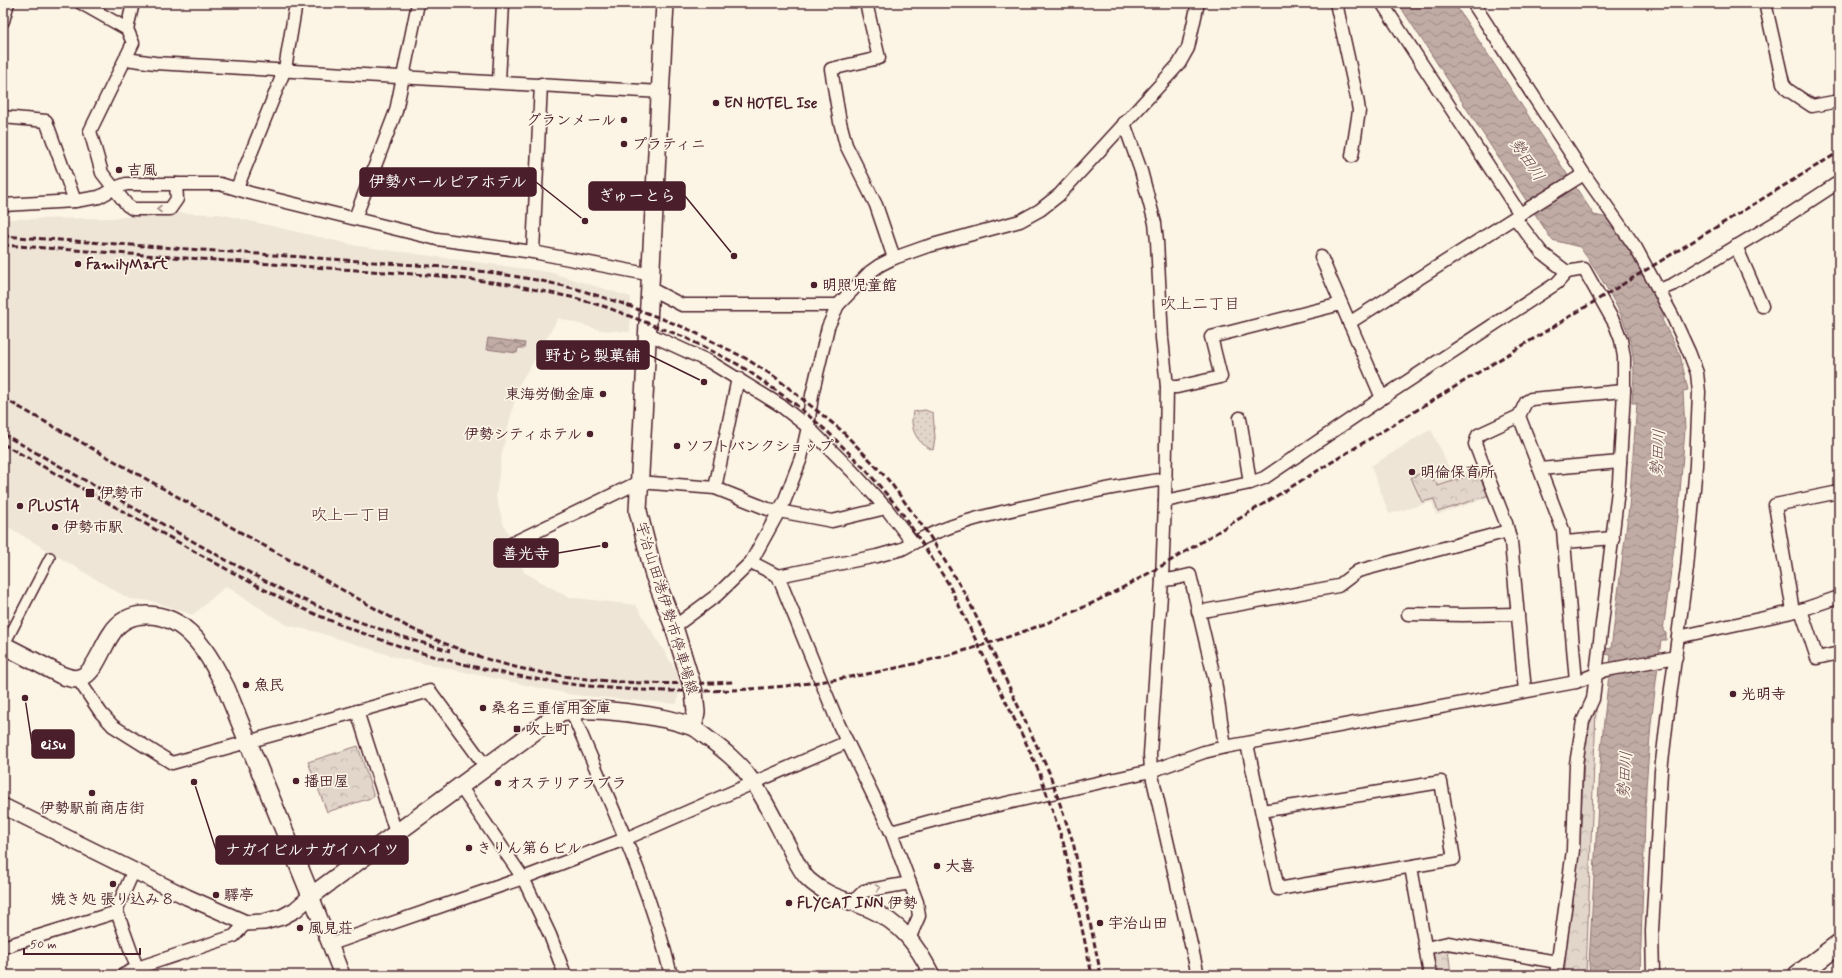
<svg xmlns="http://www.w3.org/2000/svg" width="1842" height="978" viewBox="0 0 1842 978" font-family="Mynerve,'Klee One',sans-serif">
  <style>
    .built { fill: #eee5d7 }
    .grass { fill: url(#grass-dots); stroke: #967a7a }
    .forest { fill: url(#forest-crowns); stroke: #967a7a }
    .water { fill: url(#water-waves); stroke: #917474 }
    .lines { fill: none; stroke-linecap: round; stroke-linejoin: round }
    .pedestrian-casing { stroke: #4a1f2b; stroke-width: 12 }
    .minor-casing { stroke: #4a1f2b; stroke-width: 15 }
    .tertiary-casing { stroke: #4a1f2b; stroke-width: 18 }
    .secondary-casing { stroke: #4a1f2b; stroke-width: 20 }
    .primary-casing { stroke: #4a1f2b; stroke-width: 22 }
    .pedestrian { stroke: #fcf5e5; stroke-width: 9 }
    .minor { stroke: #fcf5e5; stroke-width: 12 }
    .tertiary { stroke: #fcf5e5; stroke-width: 15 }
    .secondary { stroke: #fcf5e5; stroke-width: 17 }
    .primary { stroke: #fcf5e5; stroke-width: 19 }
    .rail { stroke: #4a1f2b; stroke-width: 3; stroke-dasharray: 6 3; stroke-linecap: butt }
    .oneway { stroke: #a38a88 }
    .poi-dot { fill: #4a1f2b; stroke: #fcf5e5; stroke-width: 1.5 }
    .labels { text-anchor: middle; stroke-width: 3.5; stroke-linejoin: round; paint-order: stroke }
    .poi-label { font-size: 15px; font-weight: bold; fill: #4a1f2b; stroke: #fcf5e5; text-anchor: start }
    .street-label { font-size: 15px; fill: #4a1f2b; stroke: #fcf5e5 }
    .water-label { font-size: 16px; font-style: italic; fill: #6d4950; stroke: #fcf5e5 }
    .neighbourhood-label { font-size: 16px; fill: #4a1f2b; stroke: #fcf5e5 }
    .leader { fill: none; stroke: #4a1f2b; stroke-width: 1.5 }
    .callout-dot { fill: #4a1f2b; stroke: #fcf5e5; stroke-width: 1.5 }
    .callout { fill: #4a1f2b; stroke: #4a1f2b; stroke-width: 1.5 }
    .callout-label { font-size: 16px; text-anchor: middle; font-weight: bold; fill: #fff }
  </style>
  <defs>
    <pattern id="grass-dots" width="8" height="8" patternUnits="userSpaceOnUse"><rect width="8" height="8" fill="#e2d5ca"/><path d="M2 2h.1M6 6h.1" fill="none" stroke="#c3b6ae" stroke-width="1.8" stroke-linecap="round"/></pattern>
    <pattern id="forest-crowns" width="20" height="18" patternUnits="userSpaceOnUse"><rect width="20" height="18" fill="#e2d5ca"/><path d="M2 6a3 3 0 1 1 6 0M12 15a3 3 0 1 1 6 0" fill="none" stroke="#c3b6ae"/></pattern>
    <pattern id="water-waves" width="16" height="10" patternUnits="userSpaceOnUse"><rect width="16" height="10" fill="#c0aca5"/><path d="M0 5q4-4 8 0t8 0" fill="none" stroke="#9e8b87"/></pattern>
  </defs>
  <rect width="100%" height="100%" fill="#fcf5e5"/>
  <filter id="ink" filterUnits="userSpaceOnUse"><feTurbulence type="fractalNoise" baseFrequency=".025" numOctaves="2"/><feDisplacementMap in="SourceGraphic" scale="8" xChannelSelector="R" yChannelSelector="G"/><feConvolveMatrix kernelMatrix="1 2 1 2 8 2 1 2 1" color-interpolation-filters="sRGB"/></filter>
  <g filter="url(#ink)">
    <g class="built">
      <path d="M 178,213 L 220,214 L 358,246 L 549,272 L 631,297 L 630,332 L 600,330 L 558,318 L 537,356 L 518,386 L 502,453 L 496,496 L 503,523 L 513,543 L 524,572 L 568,597 L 636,605 L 681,679 L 677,704 L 573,695 L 398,658 L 317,632 L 286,625 L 226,586 L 193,615 L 152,601 L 129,599 L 3,524 L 3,219 L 111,218 Z"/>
      <path d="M 1431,429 L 1453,477 L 1478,466 L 1491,497 L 1436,515 L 1432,502 L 1389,514 L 1371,466 Z"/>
    </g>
    <path class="grass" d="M 925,410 L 933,413 L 935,438 L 933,450 C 917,444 909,428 913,412 Z"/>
    <g class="forest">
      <path d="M 1427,470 L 1438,486 L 1477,473 L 1489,495 L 1438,512 L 1434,499 L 1422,502 L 1411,478 Z"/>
      <path d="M 1596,709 L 1586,975 L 1565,975 C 1564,943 1572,911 1576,878 C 1581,834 1582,789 1585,745 L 1587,728 Z"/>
      <path d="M 358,746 L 374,797 L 327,812 L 308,762 Z"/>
      <path d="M 1448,948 L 1451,975 L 1437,975 L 1433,951 Z"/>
    </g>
    <g class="water">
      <path d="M 1398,3 L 1454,3 L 1594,215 L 1608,218 L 1639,266 L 1665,314 L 1662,320 L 1680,355 L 1688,390 L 1683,391 L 1685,430 L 1678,517 L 1663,631 L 1666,633 L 1666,640 L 1661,640 L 1651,724 L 1646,788 L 1640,975 L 1590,975 L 1589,964 L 1601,749 L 1611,655 L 1605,654 L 1606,648 L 1611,649 L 1629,507 L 1637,403 L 1632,403 C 1633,387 1635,372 1633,357 C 1629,319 1603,281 1582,250 L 1580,247 L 1552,240 Z"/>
      <path d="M 488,338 L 525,343 L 524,348 L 518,348 L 517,353 L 486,349 Z"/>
    </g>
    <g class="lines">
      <defs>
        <path id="pedestrian" d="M 4,646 L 50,557"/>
        <g id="minor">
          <path d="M 81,3 L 127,29 L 133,43 L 90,131 L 102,173 L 127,205 L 133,209 L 170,209 L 177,199 L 176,184"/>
          <path d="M 866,3 L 879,58 L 831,69 L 840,122 L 846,145 L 876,205 L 894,258"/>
          <path d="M 1336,3 L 1357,98 L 1359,111 L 1352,156"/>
          <path d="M 1473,3 L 1584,174 L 1636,248 L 1672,315 L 1689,352 L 1697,373 L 1699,392 L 1696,465 L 1687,568 L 1667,719 L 1661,771 L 1652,931 L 1653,975"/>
          <path d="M 1765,3 L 1783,83 L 1788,90 L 1812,106 L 1839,101"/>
          <path d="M 3,21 L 8,3"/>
          <path d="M 127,29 L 133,3"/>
          <path d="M 126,59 L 155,63 L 661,92"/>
          <path d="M 499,81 L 503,3"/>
          <path d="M 3,117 L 46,121 L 75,201"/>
          <path d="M 1124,123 L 1141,171 L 1155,223 L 1157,241 L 1162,338 L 1167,387 L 1165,501 L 1162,580 L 1150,754 L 1151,771 L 1198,975"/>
          <path d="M 237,188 L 285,69 L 296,3"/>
          <path d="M 3,205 L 75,201 L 99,197 L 115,188 L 126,184 L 220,184 L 250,193 L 437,239 L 533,252 L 652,275"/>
          <path d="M 1520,214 L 1584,174"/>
          <path d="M 355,218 L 396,111 L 418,3"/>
          <path d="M 1736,246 L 1762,306"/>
          <path d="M 533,252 L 541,84"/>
          <path d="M 1321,257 L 1382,398"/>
          <path d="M 651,289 L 682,305 L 838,305"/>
          <path d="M 1659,290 L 1674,284 L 1790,214 L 1839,182"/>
          <path d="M 1349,323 L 1520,214 L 1382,3"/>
          <path d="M 649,334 L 710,362 L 780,405 L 808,427 L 853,472 L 886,508 L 913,543 L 902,549 L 877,556 L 778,576"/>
          <path d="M 1167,387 L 1177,387 L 1221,377 L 1211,337 L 1341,304"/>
          <path d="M 1519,416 L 1478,435 L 1475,444 L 1506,523 L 1511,542 L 1525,691"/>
          <path d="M 1240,418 L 1250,483 L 1264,478 L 1382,398 L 1557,283 L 1567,272 L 1542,253 L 1515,218"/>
          <path d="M 1540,469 L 1620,462"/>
          <path d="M 715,488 L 738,378"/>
          <path d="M 1165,501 L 1250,483"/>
          <path d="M 1565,542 L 1613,538"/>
          <path d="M 513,543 L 639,482 L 715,488 L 768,509 L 832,521 L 886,508"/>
          <path d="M 913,543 C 952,522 994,514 1037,504 C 1080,494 1122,485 1166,479"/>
          <path d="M 751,562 L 778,576 L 839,725 L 891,832 L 917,902 L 919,916 L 910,937"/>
          <path d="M 1162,580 L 1173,579 L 1190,575 L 1215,681 L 1225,747"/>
          <path d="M 1801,610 L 1839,597"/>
          <path d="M 1793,611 L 1775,505 L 1839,492"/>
          <path d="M 1198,612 L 1338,586 L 1358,571 L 1508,531"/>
          <path d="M 1408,614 L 1463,615 L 1518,614"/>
          <path d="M 674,627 L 717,595 L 751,562 L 784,502 L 801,458 L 808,427 L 812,395 L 828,327 L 838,305 L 870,272 L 880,265 L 894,258 L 925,247 L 1020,221 L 1040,210 L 1059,195 L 1179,64 L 1188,48 L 1198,3"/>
          <path d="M 1678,637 L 1801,610 L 1817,658 L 1839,653"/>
          <path d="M 78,679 L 101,713 L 113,726 L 172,763 L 430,691 L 486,767"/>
          <path d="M 1576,682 L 1563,530 L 1519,416 L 1526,402 L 1531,399 L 1624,391"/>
          <path d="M 571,710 C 607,797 649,883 671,975"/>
          <path d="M 357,711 L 396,833"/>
          <path d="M 1247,744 L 1278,889 L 1454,859 L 1441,782 L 1262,811"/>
          <path d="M 460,786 L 523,878 L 550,935 L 565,975"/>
          <path d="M 891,832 L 953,815 L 1151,771 L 1204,752 L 1225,747 L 1576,682 L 1606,670 L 1676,657"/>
          <path d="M 1411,867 L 1430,975"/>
          <path d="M 134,870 L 118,906 L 117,912 L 137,968"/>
          <path d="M 851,904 L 864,891 L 910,883"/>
          <path d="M 331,944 L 523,878 L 625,839 L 847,742"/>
          <path d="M 3,947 L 117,912"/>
          <path d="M 1426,948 L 1448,943 L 1557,962"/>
          <path d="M 123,975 L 137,968 L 234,936 L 246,923"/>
          <path d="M 1556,975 L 1573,850 L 1576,764 L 1583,721 L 1593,699 L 1619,482 L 1624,391 L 1624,357 L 1621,340 L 1615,324 L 1584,269 L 1567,272"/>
        </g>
        <g id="tertiary">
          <path d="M 693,727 C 715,744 738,759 753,782 C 767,803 778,827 790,849 C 795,859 800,872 809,880 C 828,897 846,899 869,909 C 901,923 917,945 932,975"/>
          <path d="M 3,806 L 187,897 L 246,923 L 264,922 L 282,917 L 295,910 L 311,896 L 342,975"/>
        </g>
        <path id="secondary" d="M 3,645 L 61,675 C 69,678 76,681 84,676 C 96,669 103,645 112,633 C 119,621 132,615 145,615 C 188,614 209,655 226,688 L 311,896 L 561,712 C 589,705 666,716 693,727 L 696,712 L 694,692 L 674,627 L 654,575 L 638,511 L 665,3"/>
        <path id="primary" d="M 1798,975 L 1839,944"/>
      </defs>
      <use href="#pedestrian" class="pedestrian-casing"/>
      <use href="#minor" class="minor-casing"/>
      <use href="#tertiary" class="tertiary-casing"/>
      <use href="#secondary" class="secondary-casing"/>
      <use href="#primary" class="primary-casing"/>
      <use href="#pedestrian" class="pedestrian"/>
      <use href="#minor" class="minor"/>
      <use href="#tertiary" class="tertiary"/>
      <use href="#secondary" class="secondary"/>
      <use href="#primary" class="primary"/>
      <g class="rail">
        <path d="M 3,236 L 444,267 L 495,273 L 542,281 L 577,289 L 624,304 L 688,329 L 745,358 L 775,377 L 841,430 L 871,461 L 890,482 L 929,535 L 967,597 L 1049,772 L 1073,842 L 1101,975"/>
        <path d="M 3,245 L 441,276 L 509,284 L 575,298 L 606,307 L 684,337 L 741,366 L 795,404 L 828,432 L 866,470 L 900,510 L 948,583 L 1026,743 L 1040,774 L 1064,845 L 1092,975"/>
        <path d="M 3,398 L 408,627 C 442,643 478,658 515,667 C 582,683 664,686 733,682"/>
        <path d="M 3,434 L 226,560 L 288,593 L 331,612 L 400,636 L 450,651"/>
        <path d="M 3,444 C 63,478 123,511 183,545 C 234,573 285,603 339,624 C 566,715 808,711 1036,627 C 1083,610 1127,586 1170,561 L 1839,152"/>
      </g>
    </g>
    <defs><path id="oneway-chevron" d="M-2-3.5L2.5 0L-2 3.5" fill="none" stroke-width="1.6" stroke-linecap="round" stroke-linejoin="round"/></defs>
    <g class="oneway">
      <use href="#oneway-chevron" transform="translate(159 209) rotate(180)"/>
      <use href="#oneway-chevron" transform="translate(878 888) rotate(-10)"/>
    </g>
  </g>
  <g class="poi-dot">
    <circle cx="716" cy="103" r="4"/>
    <circle cx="624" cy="120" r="4"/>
    <circle cx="624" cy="144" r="4"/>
    <circle cx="119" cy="170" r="4"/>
    <circle cx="78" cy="264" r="4"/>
    <circle cx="814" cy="285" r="4"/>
    <circle cx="603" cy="394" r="4"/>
    <circle cx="590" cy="434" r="4"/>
    <circle cx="677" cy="446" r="4"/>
    <circle cx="1412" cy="472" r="4"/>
    <rect x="85" y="488" width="10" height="10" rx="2"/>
    <circle cx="20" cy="506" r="4"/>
    <circle cx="55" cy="527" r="4"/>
    <circle cx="246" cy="685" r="4"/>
    <circle cx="1733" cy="694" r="4"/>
    <circle cx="483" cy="708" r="4"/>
    <rect x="513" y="725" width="8" height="8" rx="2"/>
    <circle cx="296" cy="781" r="4"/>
    <circle cx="498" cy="783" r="4"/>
    <circle cx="92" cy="793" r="4"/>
    <circle cx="469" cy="848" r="4"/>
    <circle cx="937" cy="866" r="4"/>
    <circle cx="113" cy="884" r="4"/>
    <circle cx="216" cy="895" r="4"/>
    <circle cx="789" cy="903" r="4"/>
    <circle cx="1100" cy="923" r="4"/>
    <circle cx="300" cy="928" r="4"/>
  </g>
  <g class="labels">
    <g class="poi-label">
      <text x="724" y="108">EN HOTEL Ise</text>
      <text x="616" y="125" text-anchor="end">グランメール</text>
      <text x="632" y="149">プラティニ</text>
      <text x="127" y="175">吉風</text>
      <text x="86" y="269">FamilyMart</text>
      <text x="822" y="290">明照児童館</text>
      <text x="595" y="399" text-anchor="end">東海労働金庫</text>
      <text x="582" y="439" text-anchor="end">伊勢シティホテル</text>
      <text x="685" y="451">ソフトバンクショップ</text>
      <text x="1420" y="477">明倫保育所</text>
      <text x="99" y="498">伊勢市</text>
      <text x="28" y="511">PLUSTA</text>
      <text x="63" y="532">伊勢市駅</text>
      <text x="254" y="690">魚民</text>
      <text x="1741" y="699">光明寺</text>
      <text x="491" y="713">桑名三重信用金庫</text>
      <text x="525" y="734">吹上町</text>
      <text x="304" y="786">播田屋</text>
      <text x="506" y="788">オステリアラブラ</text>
      <text x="92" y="813" text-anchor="middle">伊勢駅前商店街</text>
      <text x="477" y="853">きりん第６ビル</text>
      <text x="945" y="871">大喜</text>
      <text x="224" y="900">驛亭</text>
      <text x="113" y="904" text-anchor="middle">焼き処 張り込み８</text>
      <text x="797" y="908">FLYCAT INN 伊勢</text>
      <text x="1108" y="928">宇治山田</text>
      <text x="308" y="933">風見荘</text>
    </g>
    <g class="street-label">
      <text transform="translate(667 608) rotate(73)" y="5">宇治山田港伊勢市停車場線</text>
    </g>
    <g class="water-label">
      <text transform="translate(1528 159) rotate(56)" y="6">勢田川</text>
      <text transform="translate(1657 453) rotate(-86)" y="6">勢田川</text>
      <text transform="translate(1624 775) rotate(-86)" y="6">勢田川</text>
    </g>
    <g class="neighbourhood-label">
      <text x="1200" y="309">吹上二丁目</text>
      <text x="351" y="520">吹上一丁目</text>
    </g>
  </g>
  <path class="leader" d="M585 221L536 182M734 256L685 196M704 382L649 355M605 545L558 553M25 698L32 744M194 782L216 850"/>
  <g class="callout-dot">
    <circle cx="585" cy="221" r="4"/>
    <circle cx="734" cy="256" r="4"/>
    <circle cx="704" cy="382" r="4"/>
    <circle cx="605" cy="545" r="4"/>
    <circle cx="25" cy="698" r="4"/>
    <circle cx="194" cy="782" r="4"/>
  </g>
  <g class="callout">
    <rect x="360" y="168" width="176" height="28" rx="4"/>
    <rect x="589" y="182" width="96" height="28" rx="4"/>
    <rect x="537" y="341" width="112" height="28" rx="4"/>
    <rect x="494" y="539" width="64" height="28" rx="4"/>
    <rect x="32" y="730" width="42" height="28" rx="4"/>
    <rect x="216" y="836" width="192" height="28" rx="4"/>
  </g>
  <g class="callout-label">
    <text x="448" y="187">伊勢パールピアホテル</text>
    <text x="637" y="201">ぎゅーとら</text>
    <text x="593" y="361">野むら製菓舗</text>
    <text x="526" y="559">善光寺</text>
    <text x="53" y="749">eisu</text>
    <text x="312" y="855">ナガイビルナガイハイツ</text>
  </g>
  <rect width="1842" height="978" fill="none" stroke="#fcf5e5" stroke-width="16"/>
  <rect x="8" y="8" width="1826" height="962" fill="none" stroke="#4a1f2b" stroke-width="1.5" filter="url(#ink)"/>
  <path d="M24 948v6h116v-6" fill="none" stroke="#4a1f2b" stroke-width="2"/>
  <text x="30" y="948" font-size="12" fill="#4a1f2b" stroke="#fcf5e5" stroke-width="3" paint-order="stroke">50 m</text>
</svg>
